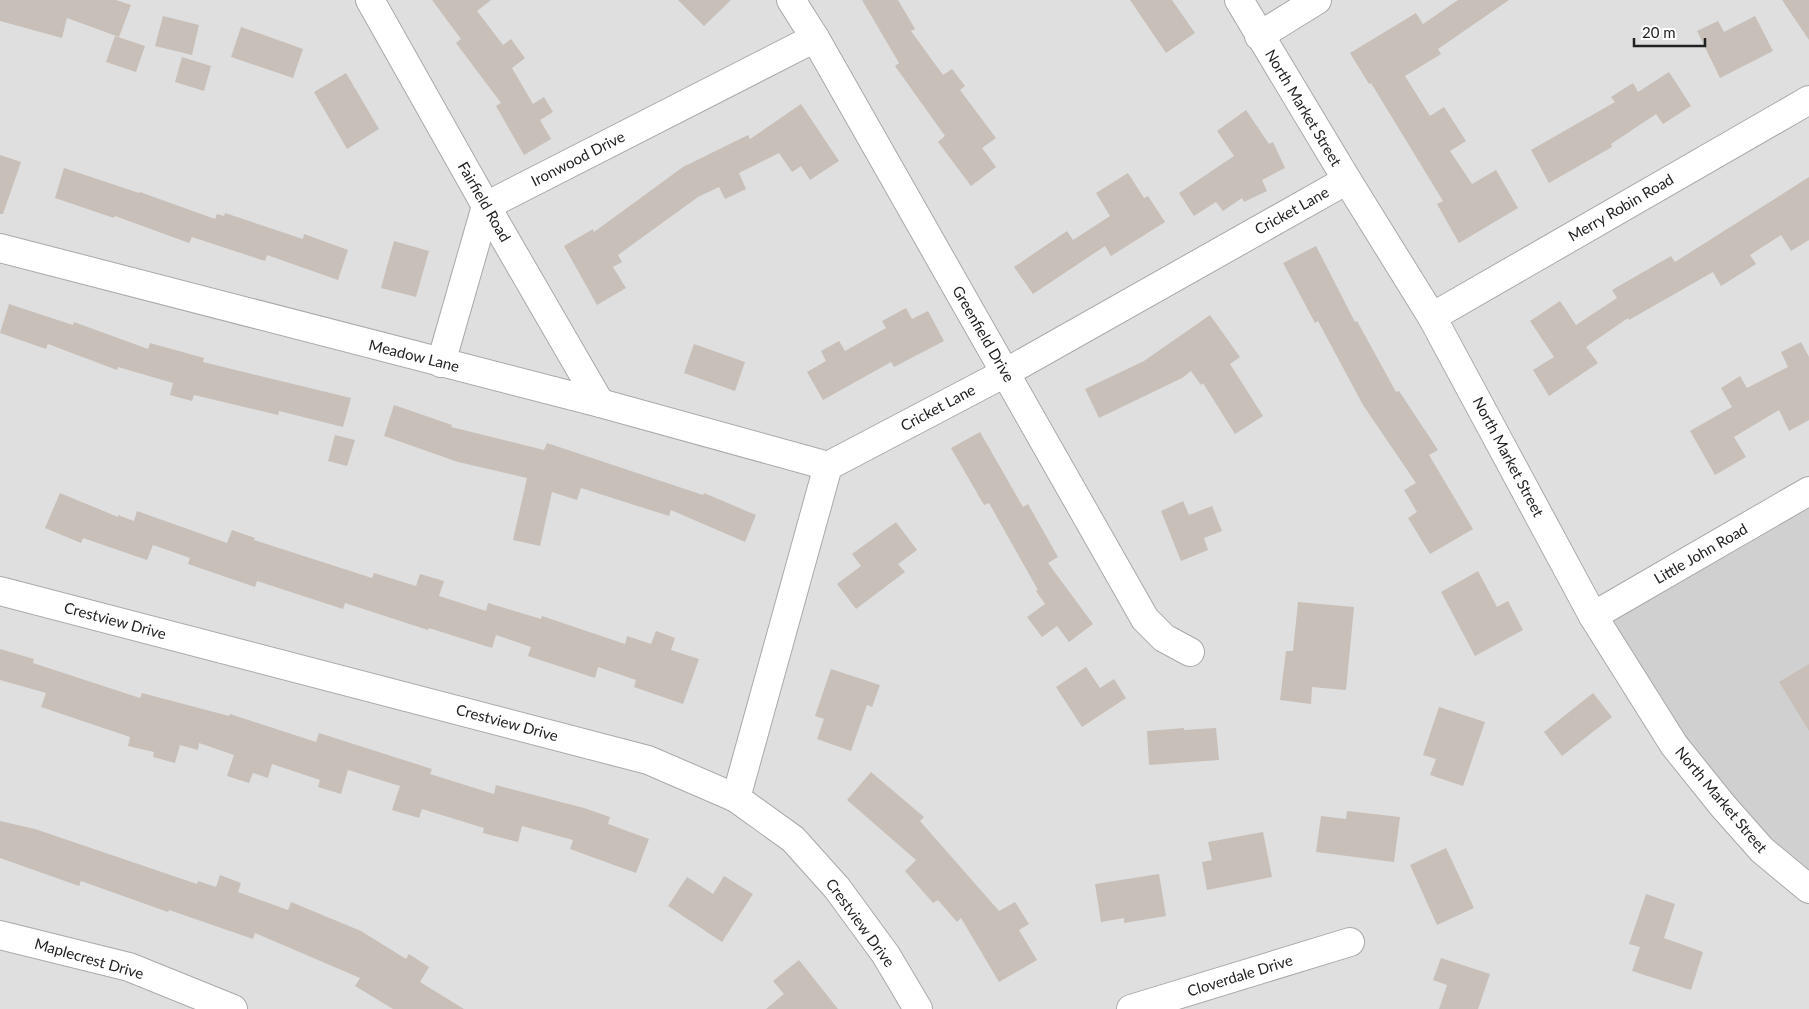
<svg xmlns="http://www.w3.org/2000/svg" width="1809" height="1009" viewBox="0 0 1809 1009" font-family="Lato,sans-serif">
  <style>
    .residential { fill: #e0dfdf }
    .religious { fill: #d0d0d0 }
    .building { fill: #c7bfb8 }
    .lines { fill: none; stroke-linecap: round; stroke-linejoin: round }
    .minor-casing { stroke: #a9a9a9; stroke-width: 30 }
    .minor { stroke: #fff; stroke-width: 28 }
    .labels { text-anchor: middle; stroke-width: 4; stroke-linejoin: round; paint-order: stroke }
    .street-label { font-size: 15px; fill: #222; stroke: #fff }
  </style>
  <rect width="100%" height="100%" fill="#f2efe9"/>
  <rect class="residential" x="0" y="0" width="1809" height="1009"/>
  <path class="religious" d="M 1809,491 L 1809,889 L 1762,850 L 1593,616 Z"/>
  <g class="building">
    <path d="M 0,0 L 116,0 L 131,5 L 119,37 L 67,18 L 62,38 L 0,21 Z"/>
    <path d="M 432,0 L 491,0 L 477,11 L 503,45 L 511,39 L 525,58 L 512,68 L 533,104 L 544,97 L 553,112 L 540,120 L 551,139 L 524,155 L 496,106 L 501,103 L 456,43 L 461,39 Z"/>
    <path d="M 678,0 L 731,0 L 704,26 Z"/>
    <path d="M 862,0 L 898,0 L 915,29 L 911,31 L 943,75 L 952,69 L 965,86 L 960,90 L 996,138 L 982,148 L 996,167 L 971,186 L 938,142 L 945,136 L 895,66 L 899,63 Z"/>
    <path d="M 1130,0 L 1172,0 L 1195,33 L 1166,53 Z"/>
    <path d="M 1458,0 L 1509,0 L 1438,49 L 1441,54 L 1405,76 L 1430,116 L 1444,107 L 1466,141 L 1450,151 L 1472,184 L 1496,170 L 1518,208 L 1459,243 L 1437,204 L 1443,201 L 1371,83 L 1369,84 L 1350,53 L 1416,13 L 1423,24 Z"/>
    <path d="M 1782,0 L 1809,0 L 1809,40 Z"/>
    <path d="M 163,16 L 199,25 L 192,55 L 155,46 Z"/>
    <path d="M 1755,16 L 1773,51 L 1720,78 L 1697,31 L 1718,21 L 1724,32 Z"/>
    <path d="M 241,27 L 303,49 L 293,78 L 231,57 Z"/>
    <path d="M 115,36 L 145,46 L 136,72 L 106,62 Z"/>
    <path d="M 182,57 L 211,66 L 204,91 L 175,82 Z"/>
    <path d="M 1669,72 L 1691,106 L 1663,124 L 1656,114 L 1611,144 L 1612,147 L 1549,183 L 1531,150 L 1615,102 L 1611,97 L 1633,83 L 1638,92 Z"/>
    <path d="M 346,73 L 379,129 L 347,149 L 314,92 Z"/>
    <path d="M 801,104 L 839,161 L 810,180 L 801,166 L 792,172 L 779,153 L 739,173 L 746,189 L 725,199 L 719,187 L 698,197 L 618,255 L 622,262 L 613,267 L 626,288 L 597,305 L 564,246 L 593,229 L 594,232 L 683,167 L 748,135 L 750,139 Z"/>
    <path d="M 1246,110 L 1269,144 L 1273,142 L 1285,168 L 1262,180 L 1267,191 L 1244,202 L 1242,198 L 1223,211 L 1216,202 L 1194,216 L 1179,193 L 1234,156 L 1217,131 Z"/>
    <path d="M 0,155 L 21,162 L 3,214 L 0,214 Z"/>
    <path d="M 64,168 L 139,193 L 140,192 L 215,219 L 217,214 L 224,216 L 225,213 L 303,239 L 304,234 L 348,250 L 338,280 L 267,255 L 265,261 L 192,237 L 189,243 L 115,216 L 114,218 L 55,198 Z"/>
    <path d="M 1128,173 L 1144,198 L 1148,196 L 1165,222 L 1111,256 L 1105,246 L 1033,294 L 1014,267 L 1067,231 L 1073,240 L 1110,216 L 1096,193 Z"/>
    <path d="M 1809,177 L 1809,240 L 1791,251 L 1781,235 L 1750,255 L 1756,264 L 1721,286 L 1713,272 L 1629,320 L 1628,318 L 1586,347 L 1598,363 L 1549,396 L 1533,370 L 1554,357 L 1530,321 L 1560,301 L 1576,325 L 1617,298 L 1612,290 L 1671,256 L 1675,262 Z"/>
    <path d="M 394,241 L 429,251 L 416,297 L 381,288 Z"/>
    <path d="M 1316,246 L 1355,322 L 1357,321 L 1396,392 L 1399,391 L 1438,450 L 1429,455 L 1473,529 L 1430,554 L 1408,518 L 1417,512 L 1404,490 L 1416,483 L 1363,405 L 1318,321 L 1315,323 L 1283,263 Z"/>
    <path d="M 9,304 L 73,325 L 74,322 L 148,349 L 150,343 L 204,358 L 203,362 L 351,398 L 343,427 L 279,411 L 278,415 L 194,395 L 192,401 L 170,395 L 173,383 L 118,367 L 117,370 L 48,344 L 46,349 L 0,333 Z"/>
    <path d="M 906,308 L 912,319 L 928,311 L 944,341 L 894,367 L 891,362 L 823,400 L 807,372 L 826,361 L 821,351 L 839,341 L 845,351 L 886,328 L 882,321 Z"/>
    <path d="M 1210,315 L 1240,357 L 1230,364 L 1263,416 L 1235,434 L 1203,383 L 1201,385 L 1191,371 L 1182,378 L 1099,418 L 1085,389 L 1144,361 Z"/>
    <path d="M 1801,342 L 1809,357 L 1809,420 L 1789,431 L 1779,410 L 1734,437 L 1746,457 L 1715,475 L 1690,431 L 1732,407 L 1721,388 L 1740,376 L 1747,388 L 1788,367 L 1781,352 Z"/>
    <path d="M 694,344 L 745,362 L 735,391 L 684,373 Z"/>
    <path d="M 394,405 L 452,425 L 451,427 L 544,450 L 547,443 L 703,495 L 704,493 L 756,515 L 745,542 L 671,510 L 669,516 L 581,488 L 577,500 L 552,492 L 540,546 L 513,540 L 527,478 L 458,462 L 384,436 Z"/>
    <path d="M 980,432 L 1023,507 L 1028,504 L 1058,557 L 1048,563 L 1093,624 L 1069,642 L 1057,626 L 1042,637 L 1027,617 L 1045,604 L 1036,591 L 1038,590 L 989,503 L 984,505 L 951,448 Z"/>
    <path d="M 335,435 L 355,440 L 347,466 L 328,461 Z"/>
    <path d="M 60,493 L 118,517 L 118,515 L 134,521 L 137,511 L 227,543 L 232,530 L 255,538 L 254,540 L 372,578 L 374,573 L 416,586 L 420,574 L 444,581 L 439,596 L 486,611 L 488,603 L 541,619 L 542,616 L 625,644 L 627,636 L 651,644 L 656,631 L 675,638 L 671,650 L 699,659 L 683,704 L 634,687 L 636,680 L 598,667 L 595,678 L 528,656 L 531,647 L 496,635 L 492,648 L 429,628 L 428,630 L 345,603 L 343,609 L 257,581 L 255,587 L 188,564 L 190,558 L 153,545 L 147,560 L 83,538 L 81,543 L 45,528 Z"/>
    <path d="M 1183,501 L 1189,515 L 1212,506 L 1222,531 L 1204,538 L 1208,550 L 1181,561 L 1161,511 Z"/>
    <path d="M 896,522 L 917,550 L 898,564 L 905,572 L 856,609 L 837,584 L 861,566 L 852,554 Z"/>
    <path d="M 1478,571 L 1497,607 L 1508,601 L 1523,630 L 1475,656 L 1441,592 Z"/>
    <path d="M 1298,602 L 1354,607 L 1346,690 L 1312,687 L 1311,704 L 1280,700 L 1286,651 L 1293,651 Z"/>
    <path d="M 0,649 L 34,659 L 33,663 L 140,698 L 142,693 L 229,716 L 230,714 L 316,742 L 319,733 L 432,769 L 430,774 L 494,794 L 496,785 L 584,808 L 610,817 L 608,824 L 649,839 L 636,873 L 570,849 L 573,840 L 522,826 L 518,842 L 483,833 L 484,828 L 422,809 L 419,818 L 392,810 L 400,786 L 348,770 L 341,794 L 318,787 L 320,780 L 272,764 L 268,778 L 253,773 L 249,783 L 227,776 L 234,755 L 199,743 L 198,750 L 180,745 L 175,763 L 153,757 L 154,752 L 128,746 L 130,737 L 41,707 L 46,693 L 0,680 Z"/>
    <path d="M 1809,664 L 1809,731 L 1779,682 Z"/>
    <path d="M 1086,667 L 1100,688 L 1114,679 L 1126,698 L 1082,727 L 1056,687 Z"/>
    <path d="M 831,669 L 880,685 L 872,707 L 867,705 L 851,751 L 817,739 L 824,719 L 815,716 Z"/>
    <path d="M 1593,693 L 1612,717 L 1562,756 L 1544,732 Z"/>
    <path d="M 1439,707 L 1485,722 L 1463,786 L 1430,775 L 1436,759 L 1423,755 Z"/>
    <path d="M 1184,728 L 1184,730 L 1216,728 L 1219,760 L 1149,765 L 1147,731 Z"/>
    <path d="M 871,772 L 924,817 L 920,821 L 999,911 L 1015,902 L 1029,924 L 1019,930 L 1037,960 L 999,982 L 961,918 L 957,922 L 938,900 L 933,903 L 905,871 L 916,860 L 847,800 Z"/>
    <path d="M 1347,811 L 1400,817 L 1394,862 L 1316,852 L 1321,816 L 1346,819 Z"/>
    <path d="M 0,821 L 35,829 L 197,884 L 198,881 L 216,887 L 220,875 L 241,883 L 238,892 L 288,910 L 291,902 L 361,931 L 406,959 L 409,954 L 429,967 L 420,982 L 464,1009 L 393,1009 L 355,986 L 360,978 L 255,933 L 253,939 L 169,910 L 168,912 L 81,881 L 79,886 L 0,858 Z"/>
    <path d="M 1263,832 L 1272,877 L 1207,890 L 1202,862 L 1212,860 L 1208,842 Z"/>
    <path d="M 1446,848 L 1474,908 L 1437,925 L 1410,865 Z"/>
    <path d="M 1159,874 L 1166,916 L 1124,923 L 1124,918 L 1101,922 L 1095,884 Z"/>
    <path d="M 724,876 L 753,894 L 722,942 L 668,906 L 687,877 L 713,894 Z"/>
    <path d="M 1646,894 L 1675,904 L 1664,938 L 1703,952 L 1691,990 L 1632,971 L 1640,947 L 1629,944 Z"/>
    <path d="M 1441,958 L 1490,974 L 1478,1009 L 1439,1009 L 1447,985 L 1433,980 Z"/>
    <path d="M 799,960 L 838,1009 L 766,1009 L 784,994 L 773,981 Z"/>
  </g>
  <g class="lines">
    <defs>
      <g id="minor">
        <path d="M 370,0 L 486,206 L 600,403"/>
        <path d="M 791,0 L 815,38 L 1145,619 L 1164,638 L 1190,652"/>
        <path d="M 1239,0 L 1347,180 L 1432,317 L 1593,616 L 1674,745 L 1723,806 L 1762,850 L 1809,889"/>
        <path d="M 1259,36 L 1317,0"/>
        <path d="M 0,248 L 600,403 L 828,466"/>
        <path d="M 1432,317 L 1809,100"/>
        <path d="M 441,363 L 486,206 L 815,38"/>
        <path d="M 0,591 L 648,760 L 736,798 L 793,839 L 837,888 L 886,955 L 918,1009"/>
        <path d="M 1593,616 L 1809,491"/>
        <path d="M 736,798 L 828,466 L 1005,373 L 1347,180"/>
        <path d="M 0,935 L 129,967 L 233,1009"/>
        <path d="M 1131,1009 L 1350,942"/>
      </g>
    </defs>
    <use href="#minor" class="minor-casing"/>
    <use href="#minor" class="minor"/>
  </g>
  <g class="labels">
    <g class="street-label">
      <text transform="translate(1303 108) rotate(59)" y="5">North Market Street</text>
      <text transform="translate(578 159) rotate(-27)" y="5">Ironwood Drive</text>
      <text transform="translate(484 202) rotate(60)" y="5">Fairfield Road</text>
      <text transform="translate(1621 208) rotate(-30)" y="5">Merry Robin Road</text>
      <text transform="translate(1292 211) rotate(-29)" y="5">Cricket Lane</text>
      <text transform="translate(983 334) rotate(60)" y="5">Greenfield Drive</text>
      <text transform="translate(414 356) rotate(14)" y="5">Meadow Lane</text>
      <text transform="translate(938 408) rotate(-28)" y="5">Cricket Lane</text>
      <text transform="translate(1508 457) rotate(62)" y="5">North Market Street</text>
      <text transform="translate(1701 554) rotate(-30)" y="5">Little John Road</text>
      <text transform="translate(115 621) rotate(15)" y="5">Crestview Drive</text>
      <text transform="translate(507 723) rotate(15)" y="5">Crestview Drive</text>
      <text transform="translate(1721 800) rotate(50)" y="5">North Market Street</text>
      <text transform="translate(860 923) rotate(54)" y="5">Crestview Drive</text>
      <text transform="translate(89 959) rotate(16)" y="5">Maplecrest Drive</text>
      <text transform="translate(1240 976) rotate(-17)" y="5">Cloverdale Drive</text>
    </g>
  </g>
  <path d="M1634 38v8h71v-8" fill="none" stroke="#222222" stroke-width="2.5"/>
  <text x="1642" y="38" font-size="15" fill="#222222" stroke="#ffffff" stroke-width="4" paint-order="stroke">20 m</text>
</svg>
